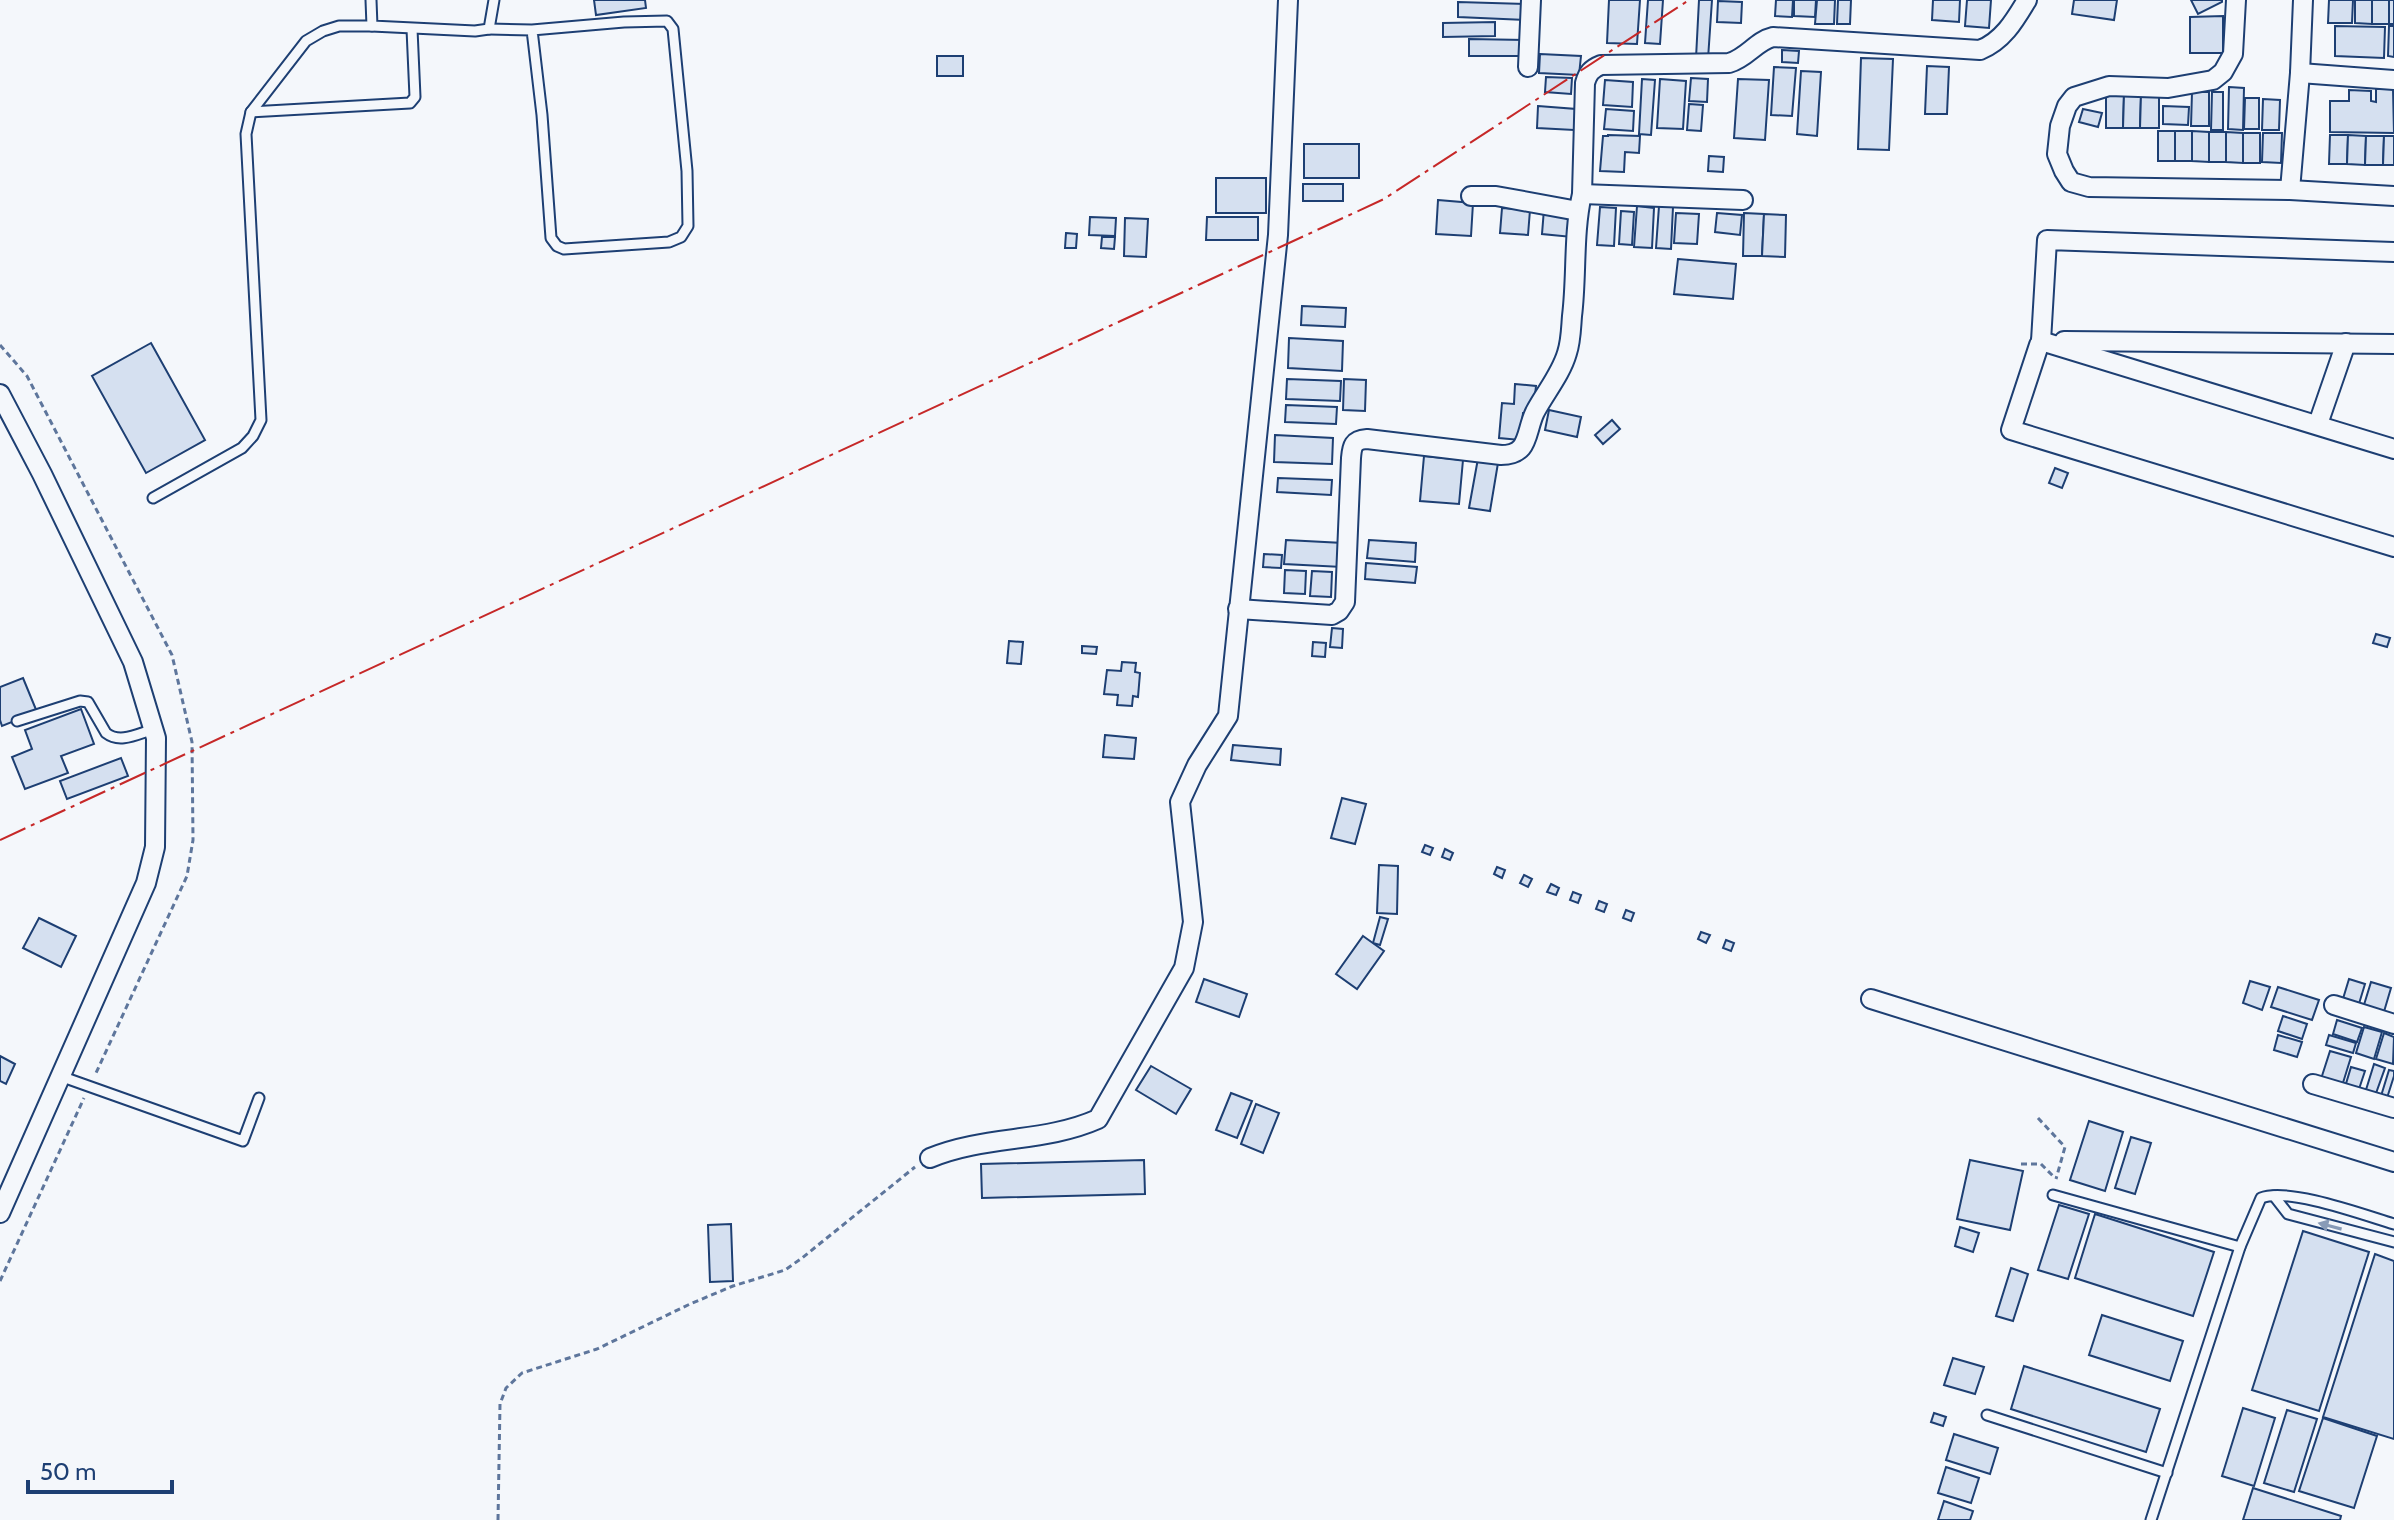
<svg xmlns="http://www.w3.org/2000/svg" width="2394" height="1520" viewBox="0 0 2394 1520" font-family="Cabin,sans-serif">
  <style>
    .building { fill: #d5e0f0; stroke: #1d3f73; stroke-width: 2 }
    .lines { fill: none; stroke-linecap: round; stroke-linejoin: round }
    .service-casing { stroke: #1d3f73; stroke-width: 13 }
    .minor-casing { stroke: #1d3f73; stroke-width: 22 }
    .path { stroke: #5e769c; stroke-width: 3; stroke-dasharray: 6 4; stroke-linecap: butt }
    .service { stroke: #f4f7fb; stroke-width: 9 }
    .minor { stroke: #f4f7fb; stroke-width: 18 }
    .power { stroke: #c62828; stroke-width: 2; stroke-dasharray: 28 6 4 6; stroke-linecap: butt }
    .oneway { fill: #889bb7 }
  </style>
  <rect width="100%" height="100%" fill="#f4f7fb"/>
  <g class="building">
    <path d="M 594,0 L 645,0 L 646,8 L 596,15 Z"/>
    <path d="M 1609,0 L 1640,0 L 1637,44 L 1607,43 Z"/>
    <path d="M 1648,0 L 1663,0 L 1660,44 L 1645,43 Z"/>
    <path d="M 1699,0 L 1712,0 L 1708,59 L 1696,58 Z"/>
    <path d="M 1776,0 L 1793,0 L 1792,17 L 1775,16 Z"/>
    <path d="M 1794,0 L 1816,0 L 1815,17 L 1794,16 Z"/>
    <path d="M 1817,0 L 1835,0 L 1834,24 L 1815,24 Z"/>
    <path d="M 1838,0 L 1851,0 L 1850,24 L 1837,24 Z"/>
    <path d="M 1933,0 L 1960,0 L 1959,22 L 1932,20 Z"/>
    <path d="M 1967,0 L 1991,0 L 1989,28 L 1965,26 Z"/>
    <path d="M 2074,0 L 2117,0 L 2114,20 L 2072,14 Z"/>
    <path d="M 2191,0 L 2222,0 L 2222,2 L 2198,14 Z"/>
    <path d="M 2329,0 L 2353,0 L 2352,23 L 2328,23 Z"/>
    <path d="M 2355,0 L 2372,0 L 2372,24 L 2355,23 Z"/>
    <rect x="2372" y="0" width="17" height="24"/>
    <rect x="2389" y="0" width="5" height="24"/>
    <path d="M 1718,1 L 1742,2 L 1741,23 L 1717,22 Z"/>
    <path d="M 1458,2 L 1527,4 L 1526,20 L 1458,17 Z"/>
    <path d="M 2223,16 L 2223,53 L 2190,53 L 2190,17 Z"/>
    <path d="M 1495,22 L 1495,36 L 1443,37 L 1443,23 Z"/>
    <path d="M 2335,26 L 2385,27 L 2384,58 L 2335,56 Z"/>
    <path d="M 2389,26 L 2394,26 L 2394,57 L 2388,56 Z"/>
    <path d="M 1469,39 L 1525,40 L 1525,56 L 1469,56 Z"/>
    <path d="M 1782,50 L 1799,51 L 1798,63 L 1782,62 Z"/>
    <path d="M 1540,54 L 1581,56 L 1579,75 L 1539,73 Z"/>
    <rect x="937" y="56" width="26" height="20"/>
    <path d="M 1861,58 L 1893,59 L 1889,150 L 1858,149 Z"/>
    <path d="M 1927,66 L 1949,67 L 1947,114 L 1925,114 Z"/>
    <path d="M 1774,67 L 1796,68 L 1792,116 L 1771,115 Z"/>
    <path d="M 1801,71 L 1821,72 L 1817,136 L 1797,134 Z"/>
    <path d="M 1546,77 L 1572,78 L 1571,94 L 1545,92 Z"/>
    <path d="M 1691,78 L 1708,79 L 1707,102 L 1689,101 Z"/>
    <path d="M 1642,79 L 1655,80 L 1651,135 L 1639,134 Z"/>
    <path d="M 1660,79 L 1686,81 L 1683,129 L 1657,128 Z"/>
    <path d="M 1738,79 L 1769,80 L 1765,140 L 1734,138 Z"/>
    <path d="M 1605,80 L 1633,82 L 1632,107 L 1603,105 Z"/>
    <path d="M 2229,87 L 2244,88 L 2243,130 L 2228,129 Z"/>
    <path d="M 2376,89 L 2393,89 L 2394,133 L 2330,132 L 2330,101 L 2349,101 L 2349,90 L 2371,91 L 2371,101 L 2376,102 Z"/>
    <path d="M 2192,92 L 2209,92 L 2209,126 L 2191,126 Z"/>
    <path d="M 2212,92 L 2223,92 L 2223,130 L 2211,130 Z"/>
    <path d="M 2106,94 L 2124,94 L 2123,128 L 2106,128 Z"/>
    <path d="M 2124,94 L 2141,94 L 2140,128 L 2123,128 Z"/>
    <path d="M 2141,94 L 2159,94 L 2159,128 L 2140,128 Z"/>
    <path d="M 2245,98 L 2259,98 L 2259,129 L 2244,129 Z"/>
    <path d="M 2263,99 L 2280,100 L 2279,130 L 2262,130 Z"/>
    <path d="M 1689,104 L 1703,105 L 1701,131 L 1687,130 Z"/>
    <path d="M 1538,106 L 1576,109 L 1574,130 L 1537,128 Z"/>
    <path d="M 2163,106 L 2189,107 L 2188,125 L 2163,124 Z"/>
    <path d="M 1606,109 L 1634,111 L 1633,131 L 1604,129 Z"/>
    <path d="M 2083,109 L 2102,113 L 2098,127 L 2079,122 Z"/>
    <rect x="2158" y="131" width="17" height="30"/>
    <rect x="2175" y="131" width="17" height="30"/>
    <path d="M 2192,131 L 2209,132 L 2209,162 L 2192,161 Z"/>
    <rect x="2209" y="132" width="17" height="30"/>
    <path d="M 2226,132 L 2243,133 L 2243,163 L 2226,162 Z"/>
    <rect x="2243" y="133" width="17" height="30"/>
    <path d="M 2263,133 L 2282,133 L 2281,163 L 2262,162 Z"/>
    <path d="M 1608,135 L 1640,136 L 1639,153 L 1625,152 L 1624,172 L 1600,171 L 1603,136 L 1608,136 Z"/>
    <path d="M 2330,135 L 2348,135 L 2347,164 L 2329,164 Z"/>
    <path d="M 2348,135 L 2366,136 L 2365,165 L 2347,164 Z"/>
    <path d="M 2366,136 L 2384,136 L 2383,165 L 2365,165 Z"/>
    <path d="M 2384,136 L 2394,136 L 2394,165 L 2383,165 Z"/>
    <rect x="1304" y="144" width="55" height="34"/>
    <path d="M 1709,156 L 1724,157 L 1723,172 L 1708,171 Z"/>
    <rect x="1216" y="178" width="50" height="35"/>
    <rect x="1303" y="184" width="40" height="17"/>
    <path d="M 1438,200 L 1473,203 L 1471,236 L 1436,234 Z"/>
    <path d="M 1637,206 L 1654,208 L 1652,248 L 1634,247 Z"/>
    <path d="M 1659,206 L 1673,207 L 1671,249 L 1656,248 Z"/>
    <path d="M 1600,207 L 1616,208 L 1614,246 L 1597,245 Z"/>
    <path d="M 1502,208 L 1530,210 L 1528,235 L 1500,233 Z"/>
    <path d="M 1544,209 L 1574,212 L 1572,237 L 1542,234 Z"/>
    <path d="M 1621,211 L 1634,212 L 1632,245 L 1619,244 Z"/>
    <path d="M 1676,213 L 1699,214 L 1697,244 L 1674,243 Z"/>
    <path d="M 1717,213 L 1742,215 L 1740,235 L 1715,232 Z"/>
    <path d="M 1744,213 L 1764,214 L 1762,256 L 1743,256 Z"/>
    <path d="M 1764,214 L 1786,215 L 1785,257 L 1762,256 Z"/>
    <path d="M 1090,217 L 1116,218 L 1115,236 L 1089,235 Z"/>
    <path d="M 1207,217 L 1258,217 L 1258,240 L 1206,240 Z"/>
    <path d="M 1125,218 L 1148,219 L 1146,257 L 1124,256 Z"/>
    <path d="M 1066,233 L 1077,234 L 1076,248 L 1065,248 Z"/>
    <path d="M 1102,237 L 1115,237 L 1114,249 L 1101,248 Z"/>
    <path d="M 1678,259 L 1736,264 L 1733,299 L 1674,294 Z"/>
    <path d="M 1302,306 L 1346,308 L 1345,327 L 1301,325 Z"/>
    <path d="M 1289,338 L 1343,341 L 1342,371 L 1288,368 Z"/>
    <path d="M 151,343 L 205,440 L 146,473 L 92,376 Z"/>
    <path d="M 1287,379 L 1341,381 L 1340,401 L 1286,399 Z"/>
    <path d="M 1344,379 L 1366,380 L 1365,411 L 1343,410 Z"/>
    <path d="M 1515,384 L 1536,386 L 1533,414 L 1523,413 L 1520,440 L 1499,438 L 1502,403 L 1514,404 Z"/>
    <path d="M 1286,405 L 1337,407 L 1336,424 L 1285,422 Z"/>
    <path d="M 1549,410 L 1581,417 L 1577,437 L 1545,430 Z"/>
    <path d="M 1612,420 L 1620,429 L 1603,444 L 1595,435 Z"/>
    <path d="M 1275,435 L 1333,438 L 1332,464 L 1274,462 Z"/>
    <path d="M 1479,453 L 1499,457 L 1490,511 L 1469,508 Z"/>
    <path d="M 1424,456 L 1463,460 L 1459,504 L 1420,501 Z"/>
    <path d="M 2055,468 L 2068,473 L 2062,488 L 2049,483 Z"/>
    <path d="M 1278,478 L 1332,480 L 1331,495 L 1277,492 Z"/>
    <path d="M 1286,540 L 1343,543 L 1342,567 L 1284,564 Z"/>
    <path d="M 1369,540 L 1416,543 L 1415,562 L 1367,558 Z"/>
    <path d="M 1264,554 L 1282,555 L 1281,568 L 1263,567 Z"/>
    <path d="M 1366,563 L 1417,567 L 1415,583 L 1365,579 Z"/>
    <path d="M 1285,570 L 1306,571 L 1305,594 L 1284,593 Z"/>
    <path d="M 1312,571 L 1332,572 L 1331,597 L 1310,596 Z"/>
    <path d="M 1332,628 L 1343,629 L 1342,648 L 1330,647 Z"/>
    <path d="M 2376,634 L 2390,638 L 2387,647 L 2373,643 Z"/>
    <path d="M 1009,641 L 1023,642 L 1021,664 L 1007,663 Z"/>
    <path d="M 1313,642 L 1326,643 L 1325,657 L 1312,656 Z"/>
    <path d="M 1082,646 L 1097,647 L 1096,654 L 1082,653 Z"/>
    <path d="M 1122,662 L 1136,663 L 1135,672 L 1140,673 L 1138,697 L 1133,696 L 1132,706 L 1117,705 L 1118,695 L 1104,694 L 1107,670 L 1121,671 Z"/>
    <path d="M 23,678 L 37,712 L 2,726 L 0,720 L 0,687 Z"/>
    <path d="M 81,709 L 94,744 L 61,756 L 68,773 L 25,789 L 12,757 L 32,749 L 25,730 Z"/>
    <path d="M 1105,735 L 1136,738 L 1134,759 L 1103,757 Z"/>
    <path d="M 1233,745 L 1281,749 L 1280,765 L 1231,760 Z"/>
    <path d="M 121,758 L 128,776 L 67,799 L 60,781 Z"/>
    <path d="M 1342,798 L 1366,804 L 1355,844 L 1331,838 Z"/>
    <path d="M 1425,845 L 1433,848 L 1430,855 L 1422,852 Z"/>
    <path d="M 1445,849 L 1453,853 L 1450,860 L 1442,857 Z"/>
    <path d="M 1379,865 L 1398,866 L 1397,914 L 1377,913 Z"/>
    <path d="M 1497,867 L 1505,870 L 1502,878 L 1494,874 Z"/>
    <path d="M 1524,875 L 1532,879 L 1528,887 L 1520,883 Z"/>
    <path d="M 1551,884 L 1559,888 L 1556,895 L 1547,892 Z"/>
    <path d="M 1573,892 L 1581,895 L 1578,903 L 1570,900 Z"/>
    <path d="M 1599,901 L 1607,904 L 1604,912 L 1596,909 Z"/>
    <path d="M 1626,910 L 1634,913 L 1631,921 L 1623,918 Z"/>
    <path d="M 1380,917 L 1388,919 L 1380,945 L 1373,943 Z"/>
    <path d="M 39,918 L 76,936 L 61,967 L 23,948 Z"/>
    <path d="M 1701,932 L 1710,935 L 1706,943 L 1698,939 Z"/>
    <path d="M 1363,936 L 1384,951 L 1357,989 L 1336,974 Z"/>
    <path d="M 1726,940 L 1734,943 L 1731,951 L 1723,948 Z"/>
    <path d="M 1204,979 L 1247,994 L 1239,1017 L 1196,1002 Z"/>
    <path d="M 2349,979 L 2365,984 L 2358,1007 L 2342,1002 Z"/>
    <path d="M 2250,981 L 2270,987 L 2262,1010 L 2243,1003 Z"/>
    <path d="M 2371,982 L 2391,988 L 2383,1015 L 2363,1008 Z"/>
    <path d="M 2278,987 L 2319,1000 L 2312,1020 L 2271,1007 Z"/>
    <path d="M 2283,1016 L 2307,1024 L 2302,1039 L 2278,1031 Z"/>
    <path d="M 2337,1020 L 2362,1028 L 2357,1042 L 2333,1034 Z"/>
    <path d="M 2364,1027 L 2382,1032 L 2374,1059 L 2356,1053 Z"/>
    <path d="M 2384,1033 L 2394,1037 L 2393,1064 L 2376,1059 Z"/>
    <path d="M 2278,1035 L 2302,1042 L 2297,1057 L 2274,1050 Z"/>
    <path d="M 2329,1035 L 2356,1043 L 2353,1053 L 2326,1045 Z"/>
    <path d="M 2330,1051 L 2351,1057 L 2342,1086 L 2321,1079 Z"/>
    <path d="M 0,1056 L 15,1064 L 6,1084 L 0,1081 Z"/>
    <path d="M 2374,1064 L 2385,1068 L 2375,1096 L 2365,1093 Z"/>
    <path d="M 1151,1066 L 1191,1089 L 1176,1114 L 1136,1090 Z"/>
    <path d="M 2351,1067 L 2365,1071 L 2358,1092 L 2345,1087 Z"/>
    <path d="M 2389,1070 L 2394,1071 L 2394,1076 L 2387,1098 L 2381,1096 Z"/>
    <path d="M 1231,1093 L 1252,1101 L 1237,1138 L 1216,1130 Z"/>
    <path d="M 1256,1104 L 1279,1113 L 1263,1153 L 1241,1144 Z"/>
    <path d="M 2089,1121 L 2123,1132 L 2105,1191 L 2070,1180 Z"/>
    <path d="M 2131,1137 L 2151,1143 L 2135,1194 L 2115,1188 Z"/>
    <path d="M 1144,1160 L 1145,1194 L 982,1198 L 981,1164 Z"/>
    <path d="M 1970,1160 L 2023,1171 L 2010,1230 L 1957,1219 Z"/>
    <path d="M 2059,1205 L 2089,1214 L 2068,1279 L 2038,1270 Z"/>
    <path d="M 2095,1214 L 2214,1252 L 2193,1316 L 2075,1278 Z"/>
    <path d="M 731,1224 L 733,1281 L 710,1282 L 708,1225 Z"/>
    <path d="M 1960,1227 L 1979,1233 L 1973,1252 L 1955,1246 Z"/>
    <path d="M 2303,1231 L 2369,1252 L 2319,1411 L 2252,1390 Z"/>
    <path d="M 2375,1254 L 2394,1261 L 2394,1439 L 2323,1417 Z"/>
    <path d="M 2011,1268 L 2028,1274 L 2013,1321 L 1996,1316 Z"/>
    <path d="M 2102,1315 L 2183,1341 L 2170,1381 L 2089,1355 Z"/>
    <path d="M 1953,1358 L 1984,1367 L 1975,1394 L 1944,1385 Z"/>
    <path d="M 2024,1366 L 2160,1409 L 2146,1452 L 2011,1409 Z"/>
    <path d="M 2243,1408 L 2275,1418 L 2254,1486 L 2222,1476 Z"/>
    <path d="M 2287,1410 L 2317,1419 L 2294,1492 L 2264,1483 Z"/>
    <path d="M 1934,1413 L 1946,1417 L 1943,1426 L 1931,1422 Z"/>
    <path d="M 2323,1418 L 2377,1436 L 2354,1508 L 2299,1491 Z"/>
    <path d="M 1954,1434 L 1998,1448 L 1990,1474 L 1946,1460 Z"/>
    <path d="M 1946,1467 L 1979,1478 L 1971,1503 L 1938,1493 Z"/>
    <path d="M 2253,1488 L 2341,1516 L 2340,1520 L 2243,1520 Z"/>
    <path d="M 1944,1501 L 1973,1511 L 1970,1520 L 1938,1520 Z"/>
  </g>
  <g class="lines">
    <defs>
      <g id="service">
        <path d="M 371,0 L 372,26 L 475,31 L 489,29 L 494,0"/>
        <path d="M 489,29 L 532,30 L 624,22 L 667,21 L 673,29 L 687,171 L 688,226 L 681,237 L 669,242 L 564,249 L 557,246 L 551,238 L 542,115 L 532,30"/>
        <path d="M 251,112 L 410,103 L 415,97 L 412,29"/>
        <path d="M 153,498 L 242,448 L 253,436 L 261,420 L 246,134 L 251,112 L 306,41 L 323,31 L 339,26 L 372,26"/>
        <path d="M 17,721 L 80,701 L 88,702 L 106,733 C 120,744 137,734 154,729"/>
        <path d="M 60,1076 L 243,1141 L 259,1098"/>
        <path d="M 2053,1195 L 2240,1247"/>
        <path d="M 2274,1196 L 2288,1214 L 2394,1242"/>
        <path d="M 1987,1415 L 2167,1473"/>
        <path d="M 2151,1520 L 2240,1247 L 2261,1198 C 2288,1187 2364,1215 2394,1224"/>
      </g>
      <g id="minor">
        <path d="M 2236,0 L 2233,54 L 2223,72 L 2213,80 L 2168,88 L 2109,86 L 2074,97 L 2067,106 L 2060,126 L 2057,154 L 2064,171 L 2071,182 L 2089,187 L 2290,190 L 2394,196"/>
        <path d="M 1528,67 L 1531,0"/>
        <path d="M 2300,73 L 2394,80"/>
        <path d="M 2290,190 L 2300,73 L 2303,0"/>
        <path d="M 1582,194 L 1743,200"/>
        <path d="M 1471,196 L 1496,196 L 1578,211"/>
        <path d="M 2041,341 L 2047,240 L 2394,252"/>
        <path d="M 2041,341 L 2394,449"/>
        <path d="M 2064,341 L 2394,344"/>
        <path d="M 2039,345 L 2011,430 L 2394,547"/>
        <path d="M 0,394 L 42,474 L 133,662 L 156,738 L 155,847 L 146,883 L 0,1213"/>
        <path d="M 2318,424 L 2346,343"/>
        <path d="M 1238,609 L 1332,615 L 1339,611 L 1345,602 L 1351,458 C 1352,446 1353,440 1367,439 L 1501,455 C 1530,455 1525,433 1535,412 C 1545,393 1561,374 1567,353 C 1571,341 1571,328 1572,316 C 1577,276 1573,234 1582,194 L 1585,83 C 1588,73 1591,69 1601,65 L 1729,63 C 1747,58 1756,41 1773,37 L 1980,50 C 2003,41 2015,20 2027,0"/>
        <path d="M 1871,999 L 2394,1162"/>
        <path d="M 2334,1005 L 2394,1024"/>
        <path d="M 2313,1084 L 2394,1108"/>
        <path d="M 930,1158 C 986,1135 1044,1143 1098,1119 L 1184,968 L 1193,922 L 1180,802 L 1197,765 L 1228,716 L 1278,235 L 1288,0"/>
      </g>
    </defs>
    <use href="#service" class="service-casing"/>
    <use href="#minor" class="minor-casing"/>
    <g class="path">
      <path d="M 0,345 L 27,376 L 172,655 L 192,742 L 193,840 L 187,876 L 96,1073"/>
      <path d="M 2038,1118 L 2065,1147 L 2056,1179"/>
      <path d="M 2021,1164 L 2041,1164 L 2055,1178"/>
      <path d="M 0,1281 L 84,1098"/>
      <path d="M 498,1520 L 500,1404 L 506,1388 L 522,1373 L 597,1349 L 690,1304 L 733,1286 L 785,1270 L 802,1258 L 915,1167"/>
    </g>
    <use href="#service" class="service"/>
    <use href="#minor" class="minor"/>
    <path class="power" d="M 0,840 L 1384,199 L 1689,0"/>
  </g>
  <defs><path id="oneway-solid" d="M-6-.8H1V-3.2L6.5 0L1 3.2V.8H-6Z" transform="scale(2)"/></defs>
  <use class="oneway" href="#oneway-solid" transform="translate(2330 1226) rotate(-165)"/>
  <path d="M28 1480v12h144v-12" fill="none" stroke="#1d3f73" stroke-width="4"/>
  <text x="40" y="1480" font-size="24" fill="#1d3f73" stroke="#f4f7fb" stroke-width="6" paint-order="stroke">50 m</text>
</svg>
